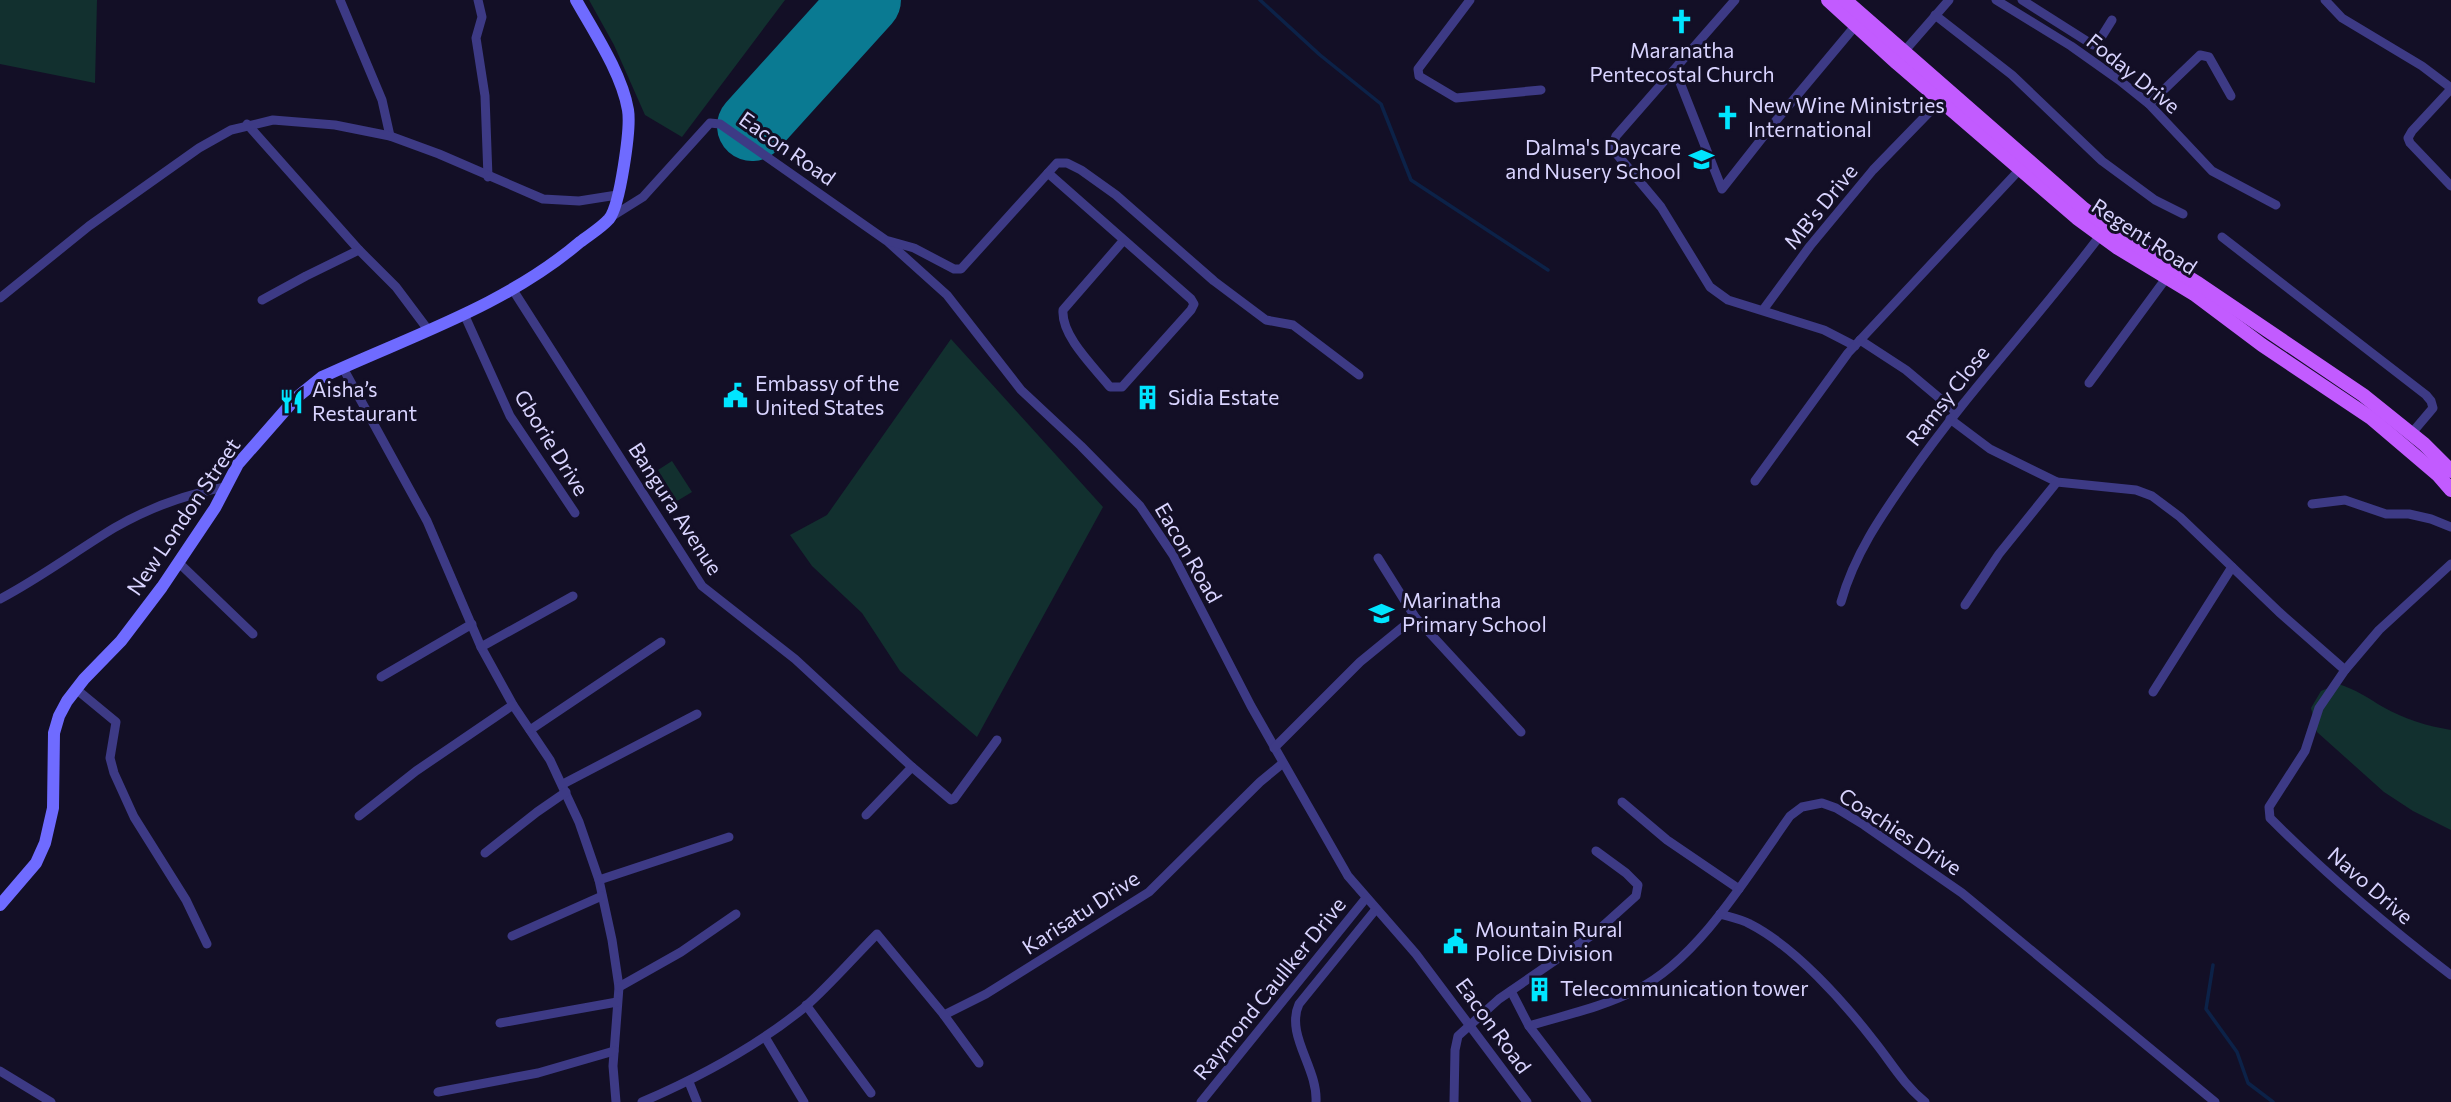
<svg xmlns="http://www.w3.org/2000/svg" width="2451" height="1102" viewBox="0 0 2451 1102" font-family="Commissioner,sans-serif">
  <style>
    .green { fill: #12302f }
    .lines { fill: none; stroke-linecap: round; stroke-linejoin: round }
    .stream { stroke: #0c2248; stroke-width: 3.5 }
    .runway { stroke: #0a7a92; stroke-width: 70 }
    .street { stroke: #3d3a85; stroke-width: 9 }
    .secondary { stroke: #6f6bff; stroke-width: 12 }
    .primary { stroke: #c25bff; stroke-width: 14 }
    .labels { text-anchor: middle; stroke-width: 6; stroke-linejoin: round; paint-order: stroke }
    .poi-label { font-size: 21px; fill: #d9d4ff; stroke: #130f26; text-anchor: start }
    .street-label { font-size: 21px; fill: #d9d4ff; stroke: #130f26 }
  </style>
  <rect width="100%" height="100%" fill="#130f26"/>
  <g class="green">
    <path d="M 0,0 L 97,0 L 95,83 L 0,64 Z"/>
    <path d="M 589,0 L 785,0 L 682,137 L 645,115 L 614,45 Z"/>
    <path d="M 951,339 L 1103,507 L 977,737 L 900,671 L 862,613 L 812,566 L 790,535 L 827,515 Z"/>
    <path d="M 672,461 L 692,492 L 677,501 L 658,470 Z"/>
    <path d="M 2338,684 C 2355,689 2368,698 2383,707 C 2404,719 2427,726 2451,730 L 2451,830 L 2413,811 L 2384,792 L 2317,732 L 2311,708 L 2321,691 Z"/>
  </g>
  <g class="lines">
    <g class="stream">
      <path d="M 1260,0 L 1320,55 L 1381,104 L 1411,180 L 1548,270"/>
      <path d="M 2213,965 L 2206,1009 L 2237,1052 L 2248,1083 L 2273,1102"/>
    </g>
    <path class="runway" d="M 752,126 L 866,0"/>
    <g class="street">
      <path d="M 340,0 L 382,100 L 390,136"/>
      <path d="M 478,0 L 482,17 L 476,38 L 485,96 L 488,177"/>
      <path d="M 1470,0 L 1418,69 L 1419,76 L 1456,98 L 1541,90"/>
      <path d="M 1735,0 L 1616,136 L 1613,145 L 1615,152 L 1661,207 L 1710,287 L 1728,300 L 1824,330 L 1855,346"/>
      <path d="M 1996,0 L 2071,46 L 2119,80 L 2149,104 L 2212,171 L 2276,205"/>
      <path d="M 2022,0 L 2093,45 L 2097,44 L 2112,20"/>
      <path d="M 2325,0 L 2342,18 L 2422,66 L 2451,88"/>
      <path d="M 1935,15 L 2012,75 L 2102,161 L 2155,200 L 2183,214"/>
      <path d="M 1901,55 L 1949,0"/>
      <path d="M 1679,80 L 1722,189 L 1774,123 L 1856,25"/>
      <path d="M 2451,89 L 2412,131 L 2408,138 L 2410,143 L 2451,186"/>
      <path d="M 2149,104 L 2200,55 L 2209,57 L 2231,96"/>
      <path d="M 247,124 L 359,250"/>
      <path d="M 1048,173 L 1191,299 L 1194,304 L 1191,310 L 1122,387 L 1110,387 C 1094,367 1061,336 1063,310 L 1123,241"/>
      <path d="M 611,217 L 643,197 L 710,123 L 720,124 L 887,241 L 947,295 L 1021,390 L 1081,446 L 1140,506 L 1173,555 L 1251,706 L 1348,876 L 1416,954 L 1527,1102"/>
      <path d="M 2222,237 L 2426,395 L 2431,401 L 2433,408 L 2411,434"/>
      <path d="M 889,241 L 914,248 L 954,269 L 961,269 L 1057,163 L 1067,163 L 1081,170 L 1116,195 L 1214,281 L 1266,320 L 1293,325 L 1359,375"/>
      <path d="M 513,290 L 702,586 L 795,659 L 912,767 L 951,800 L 954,799 L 997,740"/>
      <path d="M 0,298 L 89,226 L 199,148 L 231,130 L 273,120 L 335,125 L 390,136 L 439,154 L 543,199 L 579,201 L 617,195"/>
      <path d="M 262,300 L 306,276 L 359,250 L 396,287 L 429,331"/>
      <path d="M 1763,310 L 1810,246 L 1873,170 L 1941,100"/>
      <path d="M 464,314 L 510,416 L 575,513"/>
      <path d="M 1860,340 L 1906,370 L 1956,412"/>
      <path d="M 343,368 L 427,521 L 481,647 L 513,705 L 550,760 L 579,822 L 599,880 L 612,940 L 619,987 L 613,1066 L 616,1102"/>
      <path d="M 2089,383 L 2167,277"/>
      <path d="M 1950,419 L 1990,449 L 2057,482 L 2136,490 L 2152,496 L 2180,517 L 2279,612 L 2345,670"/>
      <path d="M 1755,481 L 1848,353 L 2023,166"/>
      <path d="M 2312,504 L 2345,500 L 2386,514 L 2409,514 L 2431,519 L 2451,527"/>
      <path d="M 1378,558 L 1415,617 L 1521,732"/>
      <path d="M 179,563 L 253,634"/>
      <path d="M 2451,564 L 2379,630 L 2345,670 L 2319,708 L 2305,751 L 2269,807 L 2270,818 C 2327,875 2387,926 2451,975"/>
      <path d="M 0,599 C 40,578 76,551 114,528 C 147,509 187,494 225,487"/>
      <path d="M 1841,602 C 1854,555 1881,516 1909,476 C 1968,391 2040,316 2102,233"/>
      <path d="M 1965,605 L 1999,554 L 2057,482"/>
      <path d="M 481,647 L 573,596"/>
      <path d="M 381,677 L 472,624"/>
      <path d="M 76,689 L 116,722 L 110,758 L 114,773 L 134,817 L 186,900 L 207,944"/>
      <path d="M 2153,692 L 2232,567"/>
      <path d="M 530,730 L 661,642"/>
      <path d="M 1274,748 L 1360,662 L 1415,617"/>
      <path d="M 563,784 L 697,714"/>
      <path d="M 1622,802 L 1667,840 L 1739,889"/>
      <path d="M 866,815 L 912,767"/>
      <path d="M 359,816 L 416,771 L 513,705"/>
      <path d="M 485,853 L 537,812 L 566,792"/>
      <path d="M 599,880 L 729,837"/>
      <path d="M 1720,914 C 1730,917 1741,919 1750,924 C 1795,947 1843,1001 1874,1041 C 1891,1062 1903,1084 1925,1102"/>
      <path d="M 512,936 L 602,896"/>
      <path d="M 619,987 L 681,952 L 736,914"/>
      <path d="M 1511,991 L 1529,1026 L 1587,1102"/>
      <path d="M 806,1005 L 871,1093"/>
      <path d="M 944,1015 L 986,994 L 1149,892 L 1260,782 L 1283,763"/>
      <path d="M 500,1023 L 617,1002"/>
      <path d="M 1529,1026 C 1565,1015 1603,1007 1636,990 C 1699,959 1750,872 1790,816 L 1802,807 L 1822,803 L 1836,808 L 1864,825 L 1962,893 L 2215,1102"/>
      <path d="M 765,1037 L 804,1102"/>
      <path d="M 0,1071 L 51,1102"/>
      <path d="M 689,1082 L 697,1102"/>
      <path d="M 438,1092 L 538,1073 L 614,1051"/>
      <path d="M 642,1102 C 700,1077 756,1047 805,1007 C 830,985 853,958 877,934 L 944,1015 L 979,1063"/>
      <path d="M 1201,1102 L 1366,898"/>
      <path d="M 1316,1102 C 1318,1068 1285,1035 1299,1004 L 1376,909"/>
      <path d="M 1454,1102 L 1455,1050 L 1458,1036 L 1499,999 L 1595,933 L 1636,896 L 1638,885 L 1626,873 L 1596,851"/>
    </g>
    <path class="secondary" d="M 0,905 L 36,863 L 45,843 L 53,808 L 54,733 L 59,716 L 67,701 L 84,679 L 121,641 L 162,587 L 215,508 L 238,464 L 296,398 L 322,377 C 410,336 505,306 580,242 C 589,235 601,228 609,219 C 620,206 631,128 628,110 C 622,74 594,32 576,0"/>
    <g class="primary">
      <path d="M 1828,0 L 1897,63 L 2077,218 L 2118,248 L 2194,294 L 2262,345 L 2371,418 L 2438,475 L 2451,490"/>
      <path d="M 1845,0 L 2084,209 L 2125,238 L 2199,284 L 2363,395 L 2424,444 L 2451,471"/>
    </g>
  </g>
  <defs>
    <symbol id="church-bare" viewBox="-9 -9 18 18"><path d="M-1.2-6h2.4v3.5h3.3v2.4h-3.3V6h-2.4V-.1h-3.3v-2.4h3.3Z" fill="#00e5ff" stroke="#130f26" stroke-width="2.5" paint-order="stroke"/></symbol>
    <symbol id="school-bare" viewBox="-9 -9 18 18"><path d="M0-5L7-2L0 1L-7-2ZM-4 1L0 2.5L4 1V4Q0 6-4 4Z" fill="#00e5ff" stroke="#130f26" stroke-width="2.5" paint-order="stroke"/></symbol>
    <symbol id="civic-bare" viewBox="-9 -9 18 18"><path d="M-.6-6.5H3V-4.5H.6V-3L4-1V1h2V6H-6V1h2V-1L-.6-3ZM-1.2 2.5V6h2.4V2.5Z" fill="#00e5ff" stroke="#130f26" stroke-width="2.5" paint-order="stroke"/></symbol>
    <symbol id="building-bare" viewBox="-9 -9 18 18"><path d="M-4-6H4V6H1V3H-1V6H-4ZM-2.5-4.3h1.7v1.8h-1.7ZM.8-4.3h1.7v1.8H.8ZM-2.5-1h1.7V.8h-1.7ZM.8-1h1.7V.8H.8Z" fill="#00e5ff" stroke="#130f26" stroke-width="2.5" paint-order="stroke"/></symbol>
    <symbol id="restaurant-bare" viewBox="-9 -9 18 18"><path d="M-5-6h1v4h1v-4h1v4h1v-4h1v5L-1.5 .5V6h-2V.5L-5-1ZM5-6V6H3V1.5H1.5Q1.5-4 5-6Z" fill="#00e5ff" stroke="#130f26" stroke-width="2.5" paint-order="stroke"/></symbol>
  </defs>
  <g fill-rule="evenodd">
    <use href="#church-bare" x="1664" y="4" width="35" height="35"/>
    <use href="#church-bare" x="1710" y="100" width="35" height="35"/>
    <use href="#school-bare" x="1684" y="142" width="35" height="35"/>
    <use href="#civic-bare" x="718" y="378" width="35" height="35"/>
    <use href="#building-bare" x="1130" y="380" width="35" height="35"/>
    <use href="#restaurant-bare" x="274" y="384" width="35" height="35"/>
    <use href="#school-bare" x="1364" y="596" width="35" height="35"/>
    <use href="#civic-bare" x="1438" y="924" width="35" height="35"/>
    <use href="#building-bare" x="1522" y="972" width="35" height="35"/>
  </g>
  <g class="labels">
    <g class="poi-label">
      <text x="1682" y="58" text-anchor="middle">Maranatha<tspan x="1682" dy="24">Pentecostal Church</tspan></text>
      <text x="1748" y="113">New Wine Ministries<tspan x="1748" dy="24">International</tspan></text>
      <text x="1681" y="155" text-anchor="end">Dalma's Daycare<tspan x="1681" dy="24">and Nusery School</tspan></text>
      <text x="755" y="391">Embassy of the<tspan x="755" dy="24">United States</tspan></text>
      <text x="312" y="397">Aisha’s<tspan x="312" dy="24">Restaurant</tspan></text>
      <text x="1168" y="405">Sidia Estate</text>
      <text x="1402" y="608">Marinatha<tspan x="1402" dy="24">Primary School</tspan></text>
      <text x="1475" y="937">Mountain Rural<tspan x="1475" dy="24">Police Division</tspan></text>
      <text x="1560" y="996">Telecommunication tower</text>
    </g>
    <g class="street-label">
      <text transform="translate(2133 74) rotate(39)" y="7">Foday Drive</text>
      <text transform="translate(787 149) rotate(35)" y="7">Eacon Road</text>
      <text transform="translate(1821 207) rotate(-51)" y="7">MB's Drive</text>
      <text transform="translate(2144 237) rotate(33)" y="7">Regent Road</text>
      <text transform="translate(1948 396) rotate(-52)" y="7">Ramsy Close</text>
      <text transform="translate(551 443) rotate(58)" y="7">Gborie Drive</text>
      <text transform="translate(675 509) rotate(57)" y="7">Bangura Avenue</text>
      <text transform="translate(184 517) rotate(-56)" y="7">New London Street</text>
      <text transform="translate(1188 553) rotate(60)" y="7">Eacon Road</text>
      <text transform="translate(1900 832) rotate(33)" y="7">Coachies Drive</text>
      <text transform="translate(2370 886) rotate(41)" y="7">Navo Drive</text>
      <text transform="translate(1081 913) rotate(-33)" y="7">Karisatu Drive</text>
      <text transform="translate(1270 989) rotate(-51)" y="7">Raymond Caullker Drive</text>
      <text transform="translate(1493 1026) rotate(54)" y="7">Eacon Road</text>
    </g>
  </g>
</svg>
